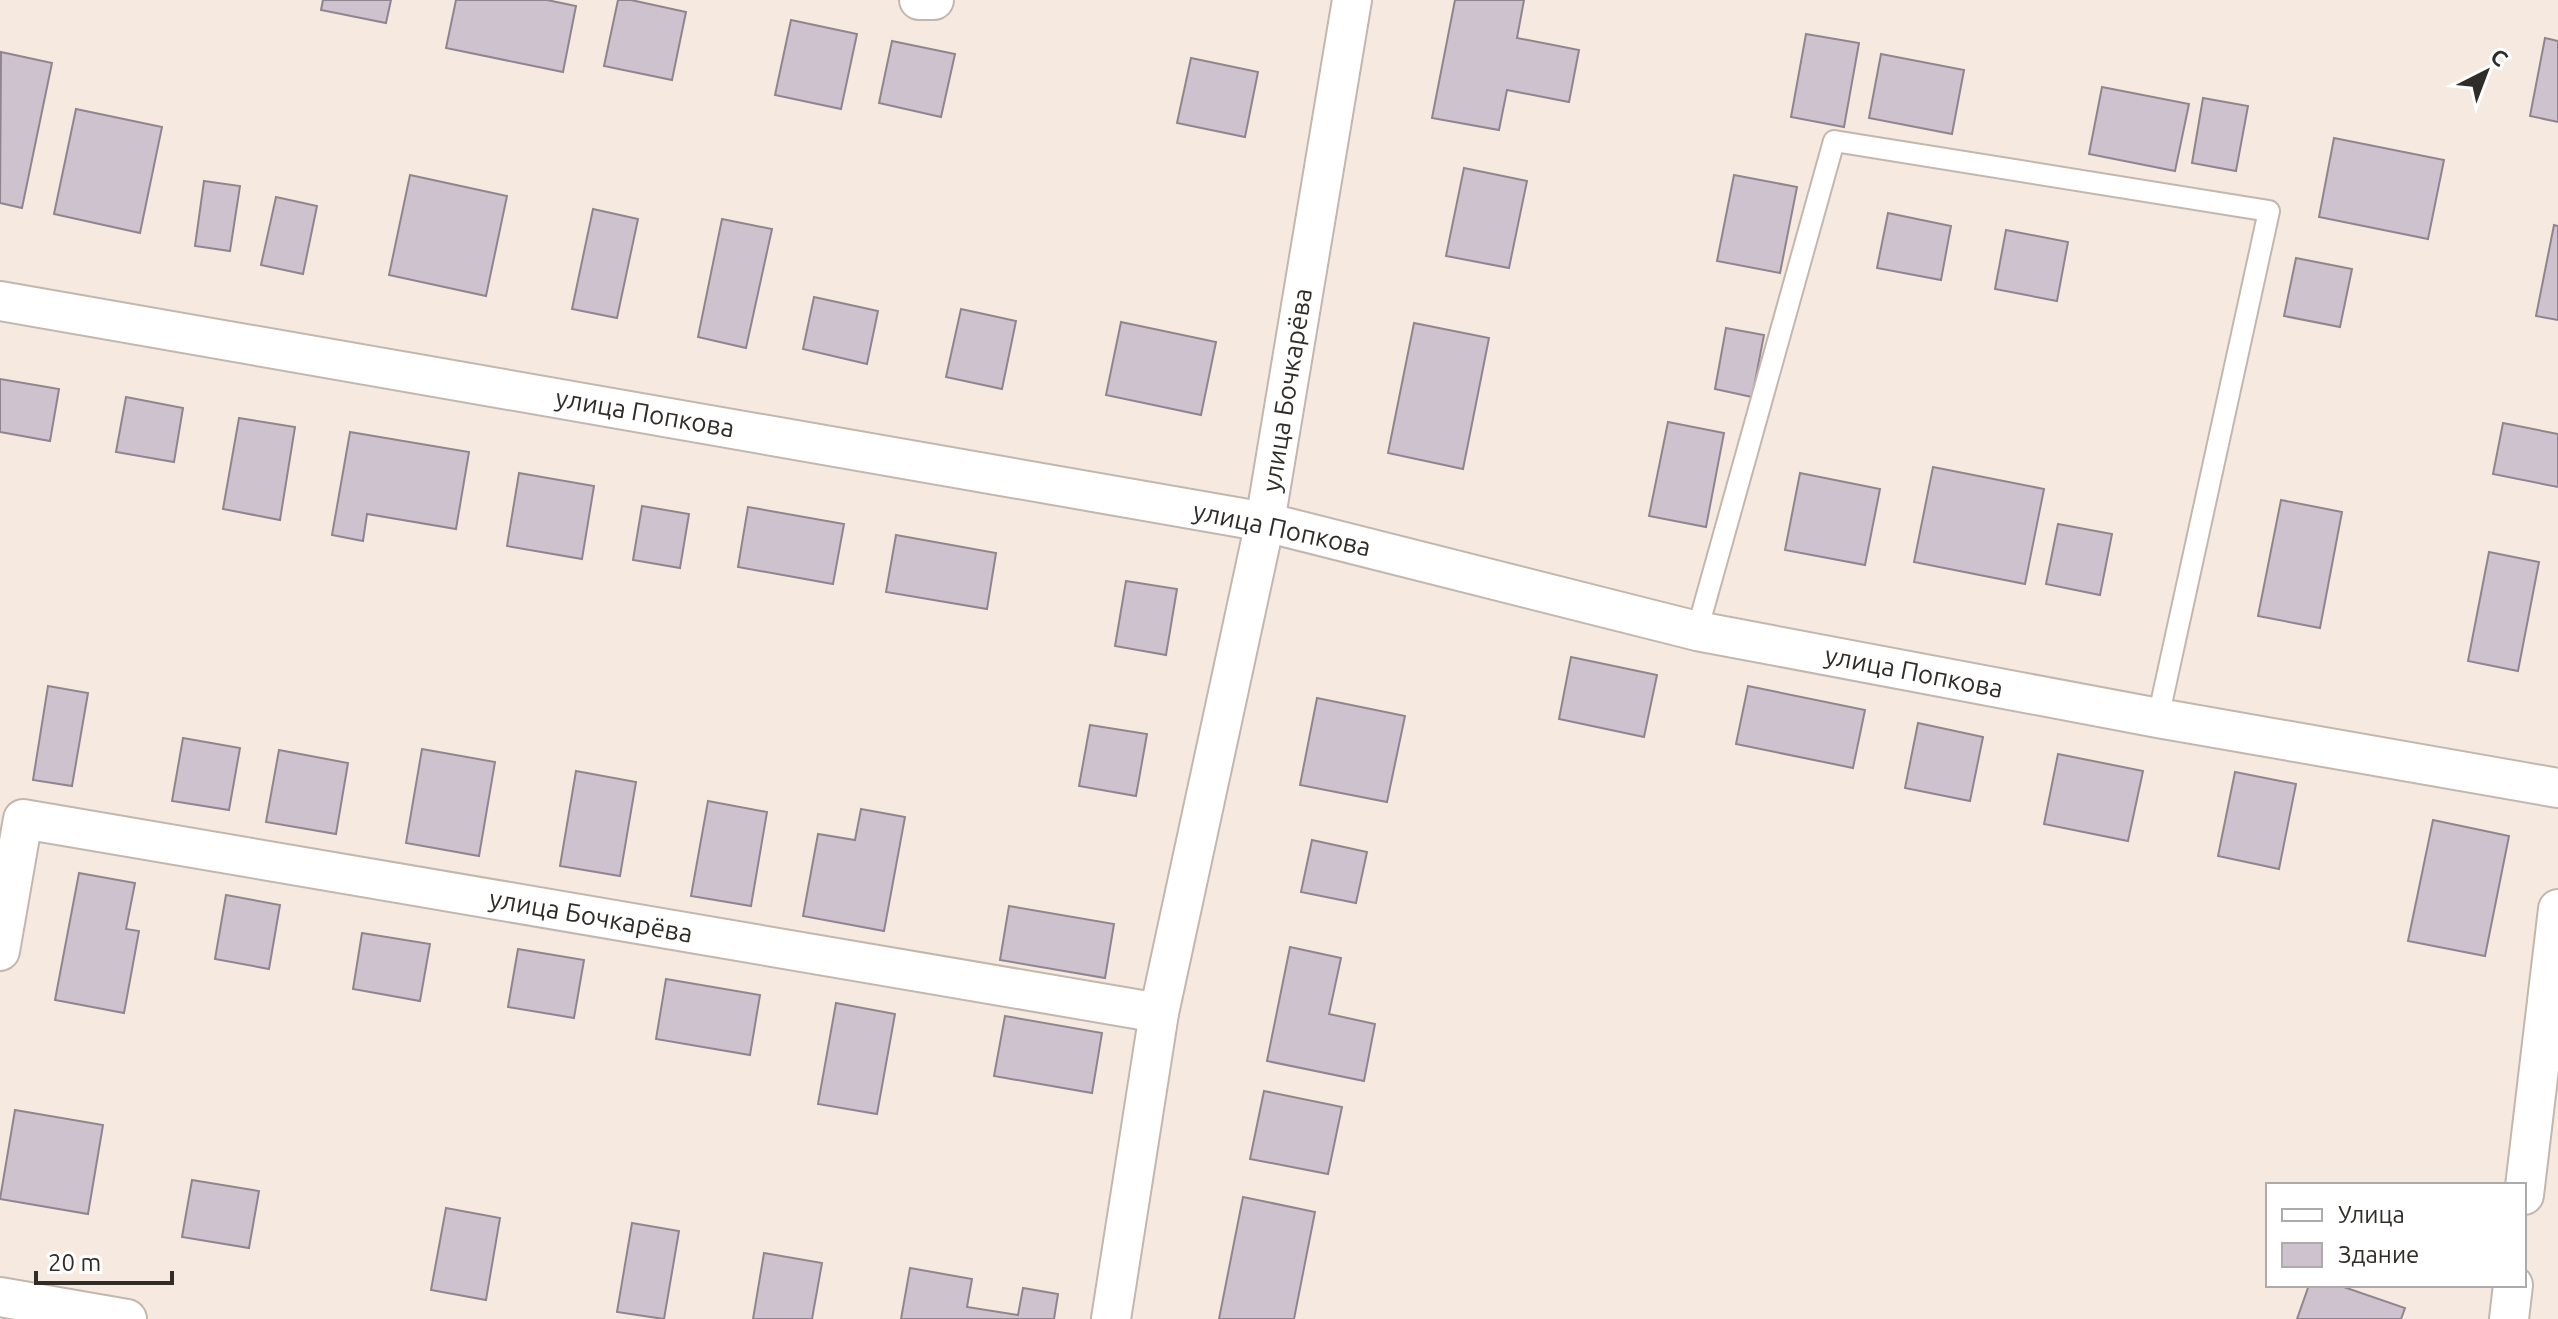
<svg xmlns="http://www.w3.org/2000/svg" width="2558" height="1319" viewBox="0 0 2558 1319" font-family="Ubuntu,sans-serif">
  <style>
    .building { fill: #cdc2cd; stroke: #8f858f; stroke-width: 2 }
    .lines { fill: none; stroke-linecap: round; stroke-linejoin: round }
    .lane-casing { stroke: #c3b7ad; stroke-width: 24 }
    .street-casing { stroke: #c3b7ad; stroke-width: 42 }
    .lane { stroke: #fff; stroke-width: 20 }
    .street { stroke: #fff; stroke-width: 38 }
    .labels { text-anchor: middle; stroke-width: 6; stroke-linejoin: round; paint-order: stroke }
    .street-label { font-size: 26px; fill: #302c28; stroke: #fff }
  </style>
  <rect width="100%" height="100%" fill="#f6e9df"/>
  <g class="building">
    <path d="M 323,0 L 391,0 L 386,23 L 321,10 Z"/>
    <path d="M 456,0 L 547,0 L 576,6 L 563,72 L 446,48 Z"/>
    <path d="M 618,0 L 631,0 L 686,12 L 672,80 L 604,66 Z"/>
    <path d="M 1455,0 L 1524,0 L 1517,38 L 1579,50 L 1569,102 L 1507,90 L 1499,130 L 1432,118 Z"/>
    <path d="M 791,20 L 857,34 L 841,109 L 775,95 Z"/>
    <path d="M 1806,34 L 1859,43 L 1844,127 L 1791,117 Z"/>
    <path d="M 2545,38 L 2558,41 L 2558,122 L 2530,116 Z"/>
    <path d="M 892,41 L 955,54 L 941,117 L 879,103 Z"/>
    <path d="M 1,52 L 52,63 L 22,208 L 0,203 Z"/>
    <path d="M 1881,54 L 1964,70 L 1952,134 L 1869,118 Z"/>
    <path d="M 1191,58 L 1258,72 L 1245,137 L 1177,123 Z"/>
    <path d="M 2102,87 L 2189,104 L 2175,171 L 2089,154 Z"/>
    <path d="M 2203,98 L 2248,106 L 2236,171 L 2192,163 Z"/>
    <path d="M 76,109 L 162,127 L 140,233 L 54,214 Z"/>
    <path d="M 2334,138 L 2444,160 L 2428,239 L 2319,217 Z"/>
    <path d="M 1464,168 L 1527,181 L 1509,268 L 1446,256 Z"/>
    <path d="M 410,175 L 507,196 L 486,296 L 389,275 Z"/>
    <path d="M 1734,175 L 1797,187 L 1780,273 L 1717,261 Z"/>
    <path d="M 204,181 L 240,186 L 230,251 L 195,246 Z"/>
    <path d="M 276,197 L 317,206 L 303,274 L 261,265 Z"/>
    <path d="M 593,209 L 638,219 L 617,318 L 572,309 Z"/>
    <path d="M 1888,213 L 1951,226 L 1941,280 L 1877,268 Z"/>
    <path d="M 722,219 L 772,229 L 746,348 L 698,337 Z"/>
    <path d="M 2554,225 L 2558,226 L 2558,320 L 2536,316 Z"/>
    <path d="M 2006,230 L 2068,242 L 2057,301 L 1995,289 Z"/>
    <path d="M 2296,258 L 2352,269 L 2340,327 L 2284,316 Z"/>
    <path d="M 814,297 L 878,311 L 867,364 L 803,349 Z"/>
    <path d="M 961,309 L 1016,321 L 1002,389 L 946,377 Z"/>
    <path d="M 1121,322 L 1216,342 L 1201,415 L 1106,395 Z"/>
    <path d="M 1414,323 L 1489,338 L 1463,469 L 1388,453 Z"/>
    <path d="M 1726,328 L 1764,335 L 1752,397 L 1715,389 Z"/>
    <path d="M 0,379 L 59,389 L 50,441 L 0,432 Z"/>
    <path d="M 126,397 L 183,408 L 174,462 L 116,452 Z"/>
    <path d="M 239,418 L 295,427 L 280,520 L 223,509 Z"/>
    <path d="M 1668,422 L 1724,433 L 1706,527 L 1649,516 Z"/>
    <path d="M 2503,423 L 2558,434 L 2558,487 L 2493,474 Z"/>
    <path d="M 350,432 L 469,452 L 456,529 L 367,514 L 363,541 L 332,535 Z"/>
    <path d="M 1933,467 L 2044,489 L 2025,584 L 1914,562 Z"/>
    <path d="M 519,473 L 594,486 L 582,559 L 507,546 Z"/>
    <path d="M 1800,473 L 1880,489 L 1865,565 L 1785,550 Z"/>
    <path d="M 2281,500 L 2342,512 L 2320,628 L 2258,616 Z"/>
    <path d="M 642,506 L 689,514 L 680,568 L 633,560 Z"/>
    <path d="M 748,507 L 844,524 L 833,584 L 738,567 Z"/>
    <path d="M 2058,524 L 2112,534 L 2100,595 L 2046,584 Z"/>
    <path d="M 896,535 L 996,553 L 987,609 L 886,592 Z"/>
    <path d="M 2489,552 L 2539,562 L 2518,671 L 2468,661 Z"/>
    <path d="M 1126,581 L 1177,589 L 1166,655 L 1115,646 Z"/>
    <path d="M 1571,657 L 1657,675 L 1644,737 L 1559,719 Z"/>
    <path d="M 48,686 L 88,693 L 72,786 L 33,780 Z"/>
    <path d="M 1748,686 L 1865,710 L 1853,768 L 1736,744 Z"/>
    <path d="M 1317,698 L 1405,716 L 1387,802 L 1300,785 Z"/>
    <path d="M 1918,723 L 1983,737 L 1970,801 L 1905,788 Z"/>
    <path d="M 1090,725 L 1147,734 L 1136,796 L 1079,786 Z"/>
    <path d="M 183,738 L 240,748 L 229,810 L 172,801 Z"/>
    <path d="M 422,749 L 495,762 L 479,856 L 406,843 Z"/>
    <path d="M 279,750 L 348,763 L 336,834 L 266,822 Z"/>
    <path d="M 2058,754 L 2143,771 L 2128,841 L 2044,824 Z"/>
    <path d="M 576,771 L 636,782 L 620,876 L 560,866 Z"/>
    <path d="M 2235,772 L 2296,784 L 2279,869 L 2218,856 Z"/>
    <path d="M 708,801 L 767,812 L 751,906 L 691,896 Z"/>
    <path d="M 861,809 L 905,817 L 884,931 L 803,916 L 818,834 L 855,840 Z"/>
    <path d="M 2433,820 L 2509,836 L 2485,956 L 2408,941 Z"/>
    <path d="M 1312,840 L 1367,852 L 1356,903 L 1301,892 Z"/>
    <path d="M 79,873 L 135,883 L 126,929 L 139,931 L 124,1013 L 55,1000 Z"/>
    <path d="M 226,895 L 280,905 L 269,969 L 215,959 Z"/>
    <path d="M 1009,906 L 1114,924 L 1105,978 L 1000,960 Z"/>
    <path d="M 362,933 L 430,944 L 420,1001 L 353,989 Z"/>
    <path d="M 1290,947 L 1341,958 L 1329,1014 L 1375,1024 L 1364,1081 L 1267,1061 Z"/>
    <path d="M 518,949 L 584,960 L 574,1018 L 508,1007 Z"/>
    <path d="M 666,979 L 760,995 L 750,1055 L 656,1039 Z"/>
    <path d="M 836,1003 L 895,1014 L 877,1114 L 818,1104 Z"/>
    <path d="M 1005,1016 L 1102,1033 L 1092,1093 L 994,1076 Z"/>
    <path d="M 1264,1091 L 1342,1107 L 1328,1174 L 1250,1159 Z"/>
    <path d="M 15,1110 L 103,1125 L 88,1214 L 0,1199 Z"/>
    <path d="M 192,1180 L 259,1191 L 249,1248 L 182,1237 Z"/>
    <path d="M 1243,1197 L 1315,1212 L 1294,1319 L 1219,1319 Z"/>
    <path d="M 446,1208 L 500,1218 L 486,1300 L 431,1290 Z"/>
    <path d="M 632,1223 L 679,1231 L 664,1319 L 617,1312 Z"/>
    <path d="M 764,1253 L 822,1263 L 812,1319 L 753,1319 Z"/>
    <path d="M 910,1268 L 972,1279 L 967,1307 L 1018,1315 L 1023,1288 L 1058,1294 L 1054,1319 L 901,1319 Z"/>
    <path d="M 2309,1285 L 2338,1285 L 2405,1308 L 2401,1319 L 2297,1319 Z"/>
  </g>
  <g class="lines">
    <defs>
      <path id="lane" d="M 1697,631 L 1834,141 L 2269,211 L 2158,718"/>
      <g id="street">
        <path d="M 919,0 L 934,0"/>
        <path d="M 0,301 L 1265,522 L 1697,631 L 2158,718 L 2558,788"/>
        <path d="M 0,951 L 23,819 L 1159,1013"/>
        <path d="M 2524,1195 L 2558,909"/>
        <path d="M 0,1297 L 127,1319"/>
        <path d="M 1111,1319 L 1159,1013 L 1265,522 L 1352,0"/>
        <path d="M 2509,1319 L 2513,1285"/>
      </g>
    </defs>
    <use href="#lane" class="lane-casing"/>
    <use href="#street" class="street-casing"/>
    <use href="#lane" class="lane"/>
    <use href="#street" class="street"/>
  </g>
  <g class="labels">
    <g class="street-label">
      <text transform="translate(1287 390) rotate(-81)" y="9">улица Бочкарёва</text>
      <text transform="translate(645 413) rotate(10)" y="9">улица Попкова</text>
      <text transform="translate(1282 529) rotate(12)" y="9">улица Попкова</text>
      <text transform="translate(1914 672) rotate(11)" y="9">улица Попкова</text>
      <text transform="translate(591 916) rotate(10)" y="9">улица Бочкарёва</text>
    </g>
  </g>
  <rect x="2266" y="1183" width="260" height="104" fill="#ffffff" stroke="#acaba9" stroke-width="2"/>
  <rect x="2282" y="1209" width="40" height="12" fill="#ffffff" stroke="#acaba9" stroke-width="2"/>
  <text x="2338" y="1223" font-size="24" fill="#302c28">Улица</text>
  <rect x="2282" y="1243" width="40" height="24" fill="#cdc2cd" stroke="#acaba9" stroke-width="2"/>
  <text x="2338" y="1263" font-size="24" fill="#302c28">Здание</text>
  <g transform="translate(2486 72) rotate(42)" stroke="#ffffff" stroke-width="6" paint-order="stroke">
  <path d="M0-6L14 30L0 20L-14 30Z" fill="#302c28"/>
  <text y="-12" font-size="22" font-weight="bold" text-anchor="middle" fill="#302c28">С</text>
  </g>
  <path d="M36 1271v12h136v-12" fill="none" stroke="#302c28" stroke-width="4"/>
  <text x="48" y="1271" font-size="24" fill="#302c28" stroke="#ffffff" stroke-width="6" paint-order="stroke">20 m</text>
</svg>
